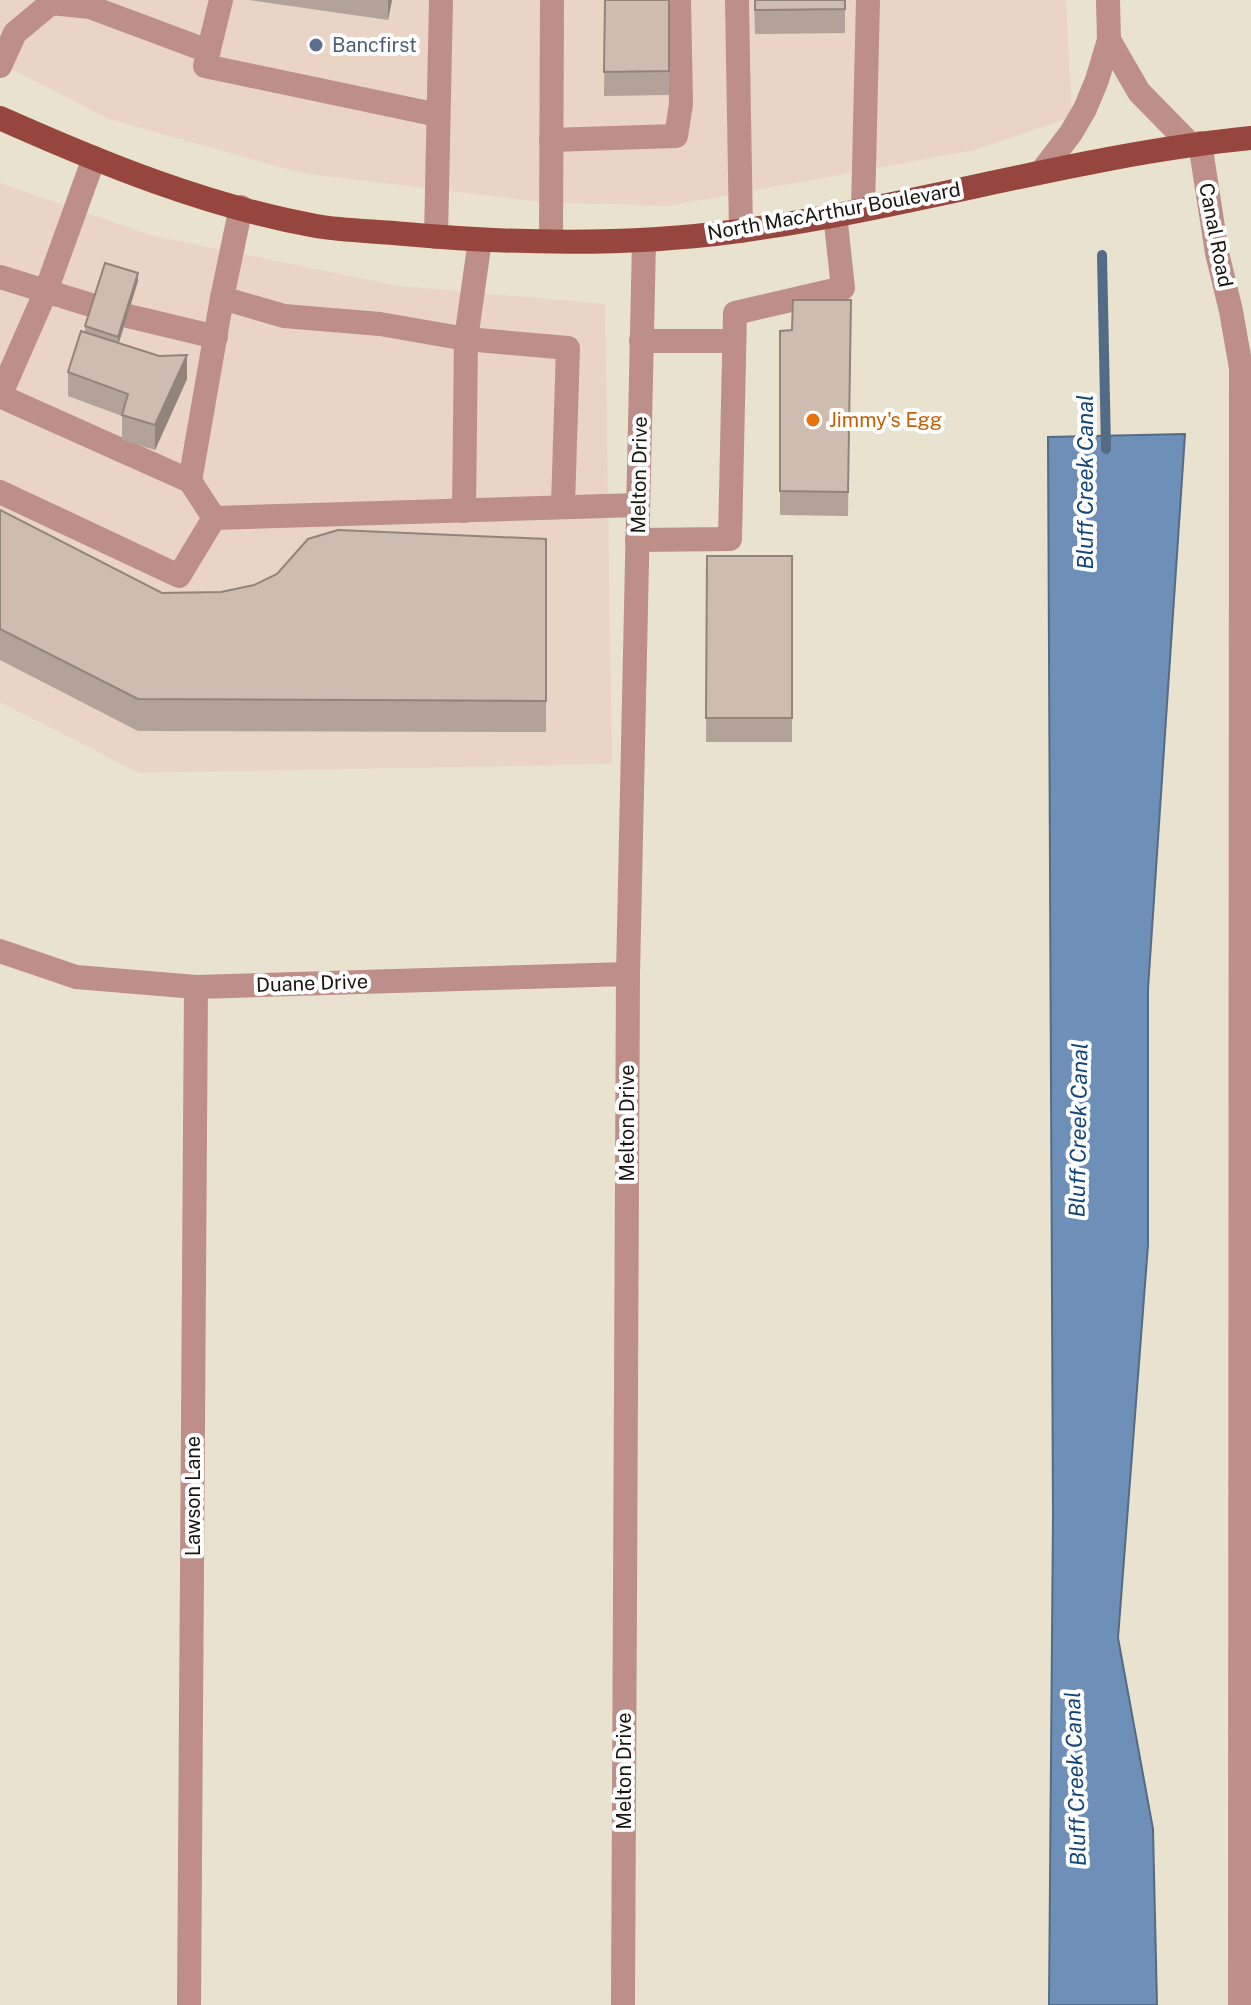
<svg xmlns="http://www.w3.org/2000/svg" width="1251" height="2005" viewBox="0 0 1251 2005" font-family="'Public Sans',sans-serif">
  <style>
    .commercial { fill: #e9d4c6 }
    .water { fill: #6e90b8; stroke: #546b85; stroke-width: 2 }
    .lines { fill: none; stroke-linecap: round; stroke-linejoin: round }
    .stream { stroke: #546b85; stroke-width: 10 }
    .minor { stroke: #be8e89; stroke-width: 24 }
    .major { stroke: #97453f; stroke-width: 24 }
    .wall { fill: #b2a297 }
    .shaded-wall { fill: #91847b }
    .building { fill: #cfbcb0; stroke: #91847b; stroke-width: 2 }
    .service-dot { fill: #5c6f8a; stroke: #fff; stroke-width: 3 }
    .food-dot { fill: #e8710a; stroke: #fff; stroke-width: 3 }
    .labels { text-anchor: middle; stroke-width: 8; stroke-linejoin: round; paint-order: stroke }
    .service-label { font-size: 20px; fill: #4e5e75; stroke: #fff; text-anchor: start }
    .street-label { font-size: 20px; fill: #18160f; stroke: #fff }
    .food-label { font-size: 20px; fill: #c56008; stroke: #fff; text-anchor: start }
    .water-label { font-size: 22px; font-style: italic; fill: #144579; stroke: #fff }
  </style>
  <rect width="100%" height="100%" fill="#e8e2ce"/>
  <g class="commercial">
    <path d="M 0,0 L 1066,0 L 1072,117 L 974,150 L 669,206 L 540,202 L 301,173 L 109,119 L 0,63 Z"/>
    <path d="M 0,183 L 153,236 L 399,286 L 605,304 L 612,764 L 139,773 L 0,702 Z"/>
  </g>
  <path class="water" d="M 1185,434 L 1148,989 L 1148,1245 L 1118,1638 L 1153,1829 L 1157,2005 L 1049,2005 L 1053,1515 L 1048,437 Z"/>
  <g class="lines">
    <path class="stream" d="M 1102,255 L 1106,449"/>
    <g class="minor">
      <path d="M 221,0 L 205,66 L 438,115"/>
      <path d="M 737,0 L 741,231"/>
      <path d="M 1109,40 L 1139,92 L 1190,144"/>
      <path d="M 0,66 L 15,33 L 51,3 L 90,7 L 208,51"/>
      <path d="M 551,140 L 676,136 L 681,104 L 679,0"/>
      <path d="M 1200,143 L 1217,253 L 1231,311 L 1241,368 L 1240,2005"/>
      <path d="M 1042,171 L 1071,133 L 1085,109 L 1097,80 L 1109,40 L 1108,0"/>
      <path d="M 863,209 L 868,0"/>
      <path d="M 436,237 L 441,0"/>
      <path d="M 551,241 L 552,0"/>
      <path d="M 0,277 L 94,306"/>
      <path d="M 222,298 L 241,207"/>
      <path d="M 128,316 L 216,337"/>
      <path d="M 641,341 L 734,341"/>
      <path d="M 0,396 L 190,481 L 214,518 L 638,505"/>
      <path d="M 0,396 L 46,291 L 94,158"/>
      <path d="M 190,481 L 222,298 L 284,316 L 380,324 L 466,339 L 568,348 L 563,505"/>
      <path d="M 0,492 L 179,576 L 214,518"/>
      <path d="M 464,511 L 466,339 L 480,240"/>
      <path d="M 637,540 L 730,539 L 735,313 L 843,288 L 835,214"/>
      <path d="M 0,951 L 76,977 L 196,987 L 628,974"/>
      <path d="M 189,2005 L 196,987"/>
      <path d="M 623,2005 L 628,974 L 644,241"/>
    </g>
    <path class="major" d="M 0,118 C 101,163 206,206 316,226 C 345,231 376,231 405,234 C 516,244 628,246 739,231 C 911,208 1078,155 1251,138"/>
  </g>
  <g class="wall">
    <path d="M 249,0 L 392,0 L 388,20 Z"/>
    <path d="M 605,0 L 669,0 L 669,95 L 604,96 Z"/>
    <path d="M 754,0 L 845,0 L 845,33 L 755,34 Z"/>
    <path d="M 138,281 L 119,343 L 187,379 L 155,450 L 122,440 L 122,416 L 68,396 L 68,372 L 85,332 L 85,326 Z"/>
    <path d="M 851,300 L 848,516 L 780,515 L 780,331 L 792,330 Z"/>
    <path d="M 0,510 L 162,593 L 221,592 L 546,539 L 546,732 L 138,731 L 0,660 Z"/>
    <path d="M 707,556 L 792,556 L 792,742 L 706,742 Z"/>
  </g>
  <g class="shaded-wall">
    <path d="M 388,0 L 392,0 L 388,20 Z"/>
    <path d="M 138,273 L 138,281 L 118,345 L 118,337 Z"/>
    <path d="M 187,355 L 187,379 L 155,450 L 155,425 Z"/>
  </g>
  <g class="building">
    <path d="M 605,0 L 669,0 L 669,71 L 604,72 Z"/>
    <path d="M 755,0 L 845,0 L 845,9 L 755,10 Z"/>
    <path d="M 105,263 L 138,273 L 118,337 L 85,326 Z"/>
    <path d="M 793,300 L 851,300 L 848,492 L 780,491 L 780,331 L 792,330 Z"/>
    <path d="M 81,331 L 159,356 L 187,355 L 155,425 L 122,415 L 128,394 L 68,372 Z"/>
    <path d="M 0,510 L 162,593 L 221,592 L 254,585 L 277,574 L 308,539 L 338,530 L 546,539 L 546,701 L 138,699 L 0,629 Z"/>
    <path d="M 707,556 L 792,556 L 792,718 L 706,718 Z"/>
  </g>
  <circle class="service-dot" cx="316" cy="45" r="8"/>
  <circle class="food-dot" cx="813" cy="420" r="8"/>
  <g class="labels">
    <g class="service-label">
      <text x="332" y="52">Bancfirst</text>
    </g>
    <g class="street-label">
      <text transform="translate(834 211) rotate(-10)" y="7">North MacArthur Boulevard</text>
      <text transform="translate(1216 235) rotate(79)" y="7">Canal Road</text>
      <text transform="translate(639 475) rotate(-89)" y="7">Melton Drive</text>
      <text transform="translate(312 983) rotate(-2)" y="7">Duane Drive</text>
      <text transform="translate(627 1123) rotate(-90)" y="7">Melton Drive</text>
      <text transform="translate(193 1496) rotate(-90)" y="7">Lawson Lane</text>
      <text transform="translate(624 1771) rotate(-90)" y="7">Melton Drive</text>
    </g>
    <g class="food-label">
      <text x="829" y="427">Jimmy's Egg</text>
    </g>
    <g class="water-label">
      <text transform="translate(1085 482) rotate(-90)" y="8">Bluff Creek Canal</text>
      <text transform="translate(1078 1130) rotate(-89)" y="8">Bluff Creek Canal</text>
      <text transform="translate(1075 1779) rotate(-92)" y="8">Bluff Creek Canal</text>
    </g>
  </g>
</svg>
